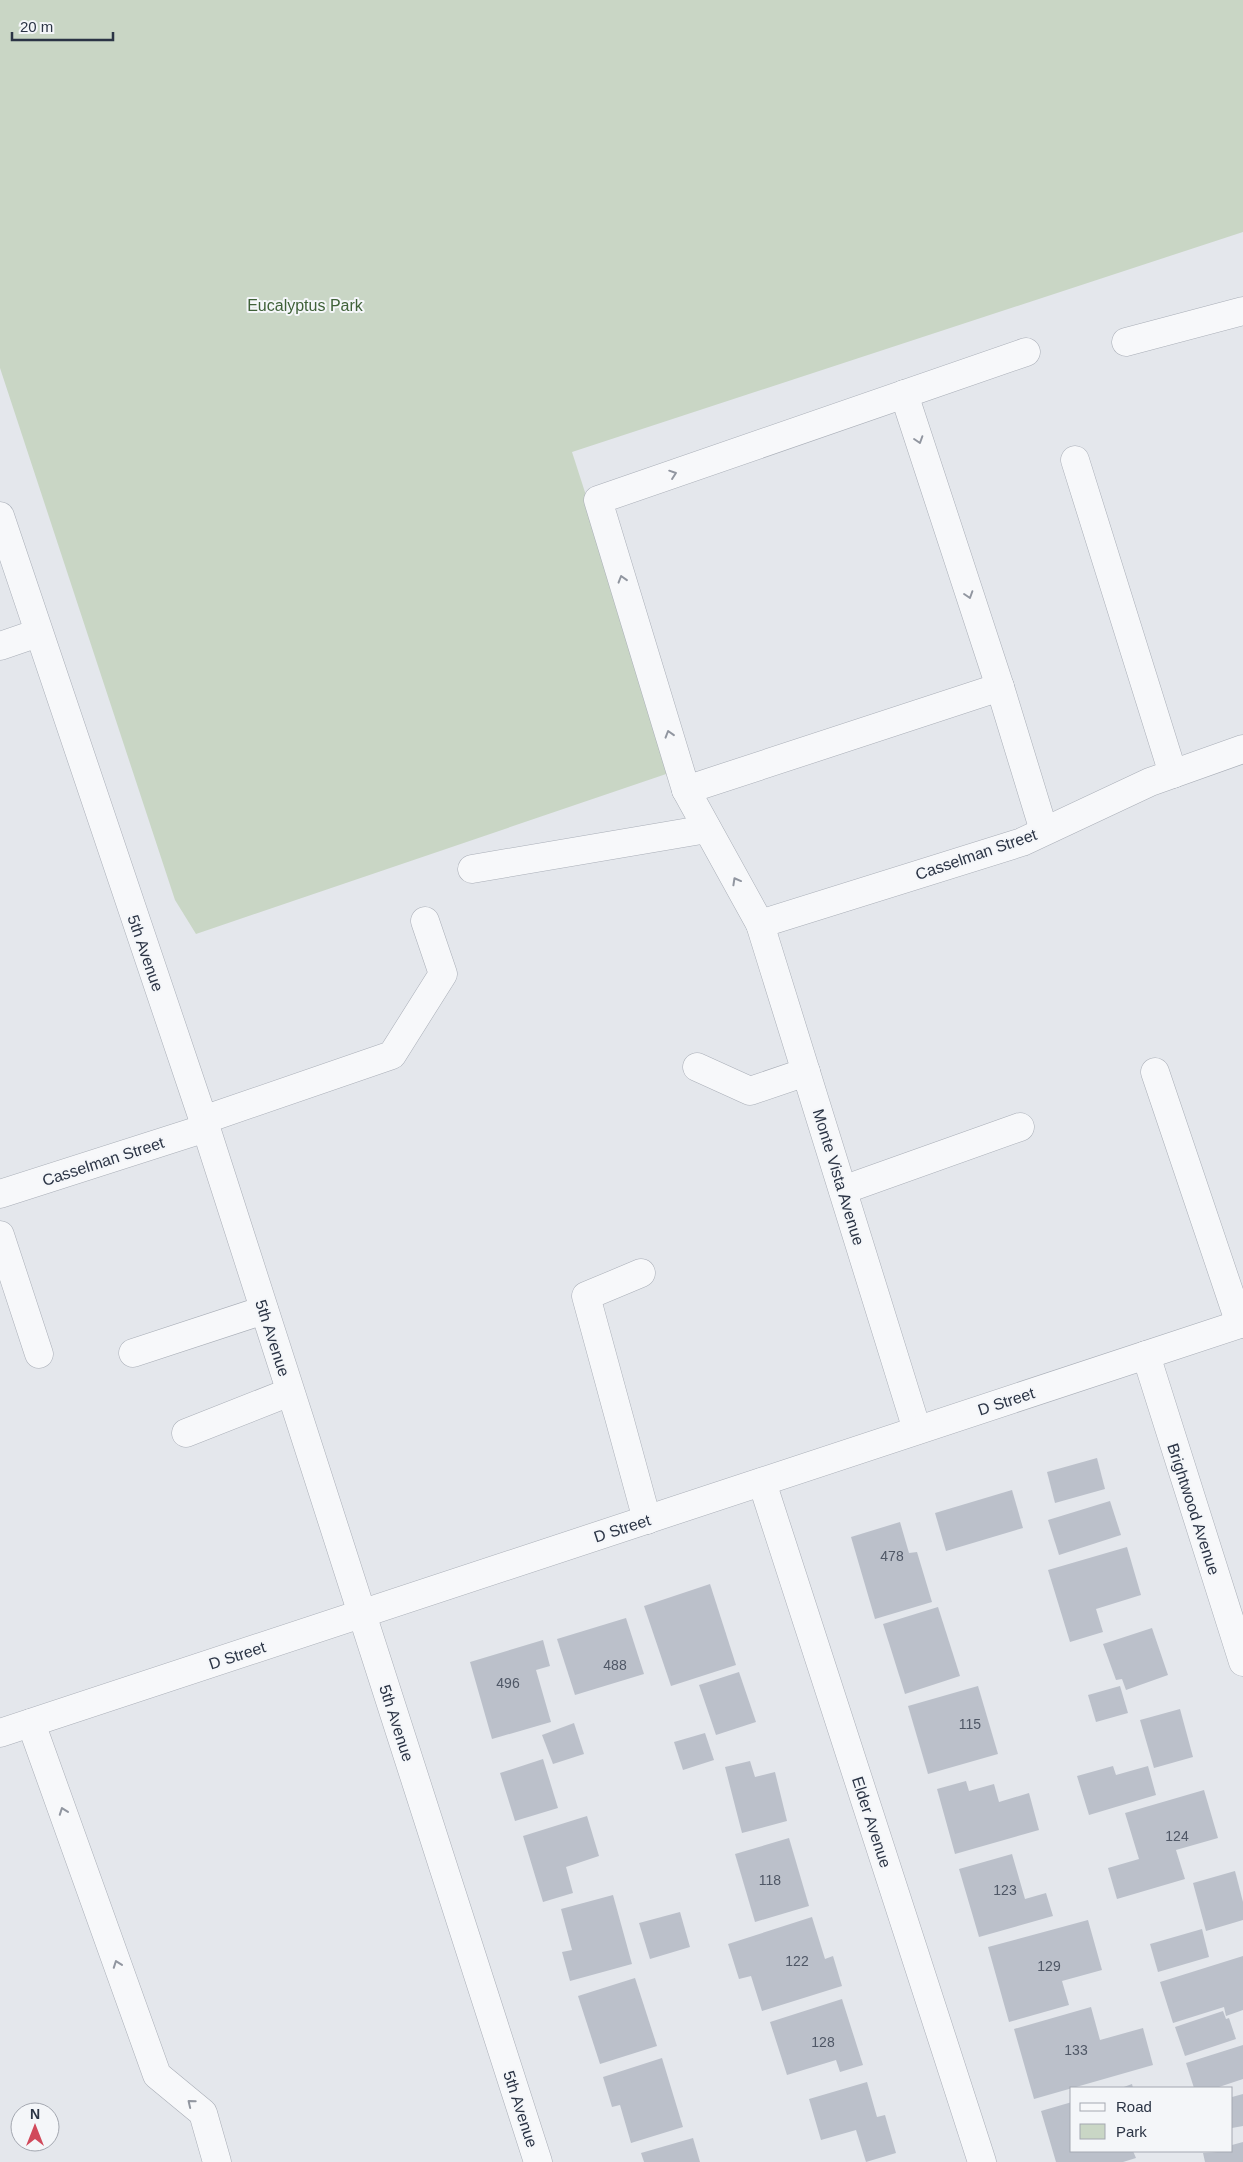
<svg xmlns="http://www.w3.org/2000/svg" width="1243" height="2162" viewBox="0 0 1243 2162" font-family="Arial,sans-serif">
  <style>
    .green { fill: #c9d6c5 }
    .building { fill: #bbc0ca }
    .lines { fill: none; stroke-linecap: round; stroke-linejoin: round }
    .minor-casing { stroke: #a9aeb7; stroke-width: 29 }
    .minor { stroke: #f7f8fa; stroke-width: 28 }
    .oneway { stroke: #9196a0 }
    .labels { text-anchor: middle; stroke-width: 4; stroke-linejoin: round; paint-order: stroke }
    .number-label { font-size: 14px; fill: #4f5766 }
    .park-label { font-size: 16px; fill: #3f6138; stroke: #f4f6f9 }
    .street-label { font-size: 16px; fill: #2b3445; stroke: #f4f6f9 }
  </style>
  <rect width="100%" height="100%" fill="#e4e7ec"/>
  <path class="green" d="M 0,0 L 1243,0 L 1243,232 L 572,452 L 675,771 L 196,934 L 175,900 L 0,368 Z"/>
  <g class="building">
    <path d="M 1097,1458 L 1105,1489 L 1055,1503 L 1047,1472 Z"/>
    <path d="M 1012,1490 L 1023,1528 L 946,1551 L 935,1513 Z"/>
    <path d="M 1110,1501 L 1121,1535 L 1059,1555 L 1048,1520 Z"/>
    <path d="M 900,1522 L 909,1553 L 917,1552 L 932,1602 L 875,1619 L 851,1537 Z"/>
    <path d="M 1127,1547 L 1141,1595 L 1096,1609 L 1103,1632 L 1070,1642 L 1048,1570 Z"/>
    <path d="M 710,1584 L 736,1665 L 671,1686 L 644,1606 Z"/>
    <path d="M 938,1607 L 960,1676 L 905,1694 L 883,1624 Z"/>
    <path d="M 626,1618 L 644,1674 L 575,1695 L 557,1639 Z"/>
    <path d="M 1152,1628 L 1168,1675 L 1126,1690 L 1122,1679 L 1116,1680 L 1103,1644 Z"/>
    <path d="M 543,1640 L 550,1666 L 536,1670 L 551,1722 L 492,1739 L 470,1662 Z"/>
    <path d="M 739,1672 L 756,1722 L 716,1735 L 699,1685 Z"/>
    <path d="M 978,1686 L 998,1754 L 928,1774 L 908,1706 Z"/>
    <path d="M 1120,1686 L 1128,1713 L 1096,1722 L 1088,1695 Z"/>
    <path d="M 1180,1709 L 1193,1757 L 1154,1768 L 1140,1720 Z"/>
    <path d="M 574,1723 L 584,1754 L 553,1764 L 542,1735 Z"/>
    <path d="M 705,1733 L 714,1760 L 683,1770 L 674,1742 Z"/>
    <path d="M 543,1759 L 558,1808 L 515,1821 L 500,1773 Z"/>
    <path d="M 750,1761 L 755,1777 L 775,1772 L 787,1821 L 742,1833 L 725,1767 Z"/>
    <path d="M 1113,1766 L 1116,1775 L 1148,1766 L 1156,1795 L 1089,1815 L 1077,1776 Z"/>
    <path d="M 966,1781 L 969,1791 L 994,1784 L 999,1802 L 1029,1793 L 1039,1830 L 955,1854 L 937,1789 Z"/>
    <path d="M 1204,1790 L 1218,1838 L 1176,1850 L 1185,1879 L 1117,1899 L 1108,1868 L 1139,1859 L 1125,1813 Z"/>
    <path d="M 587,1816 L 599,1856 L 566,1867 L 573,1893 L 543,1902 L 523,1836 Z"/>
    <path d="M 789,1838 L 809,1906 L 755,1922 L 735,1854 Z"/>
    <path d="M 1012,1854 L 1025,1899 L 1046,1893 L 1053,1916 L 979,1937 L 959,1869 Z"/>
    <path d="M 1235,1871 L 1243,1902 L 1243,1920 L 1206,1931 L 1193,1883 Z"/>
    <path d="M 613,1895 L 632,1964 L 570,1981 L 562,1952 L 572,1950 L 561,1909 Z"/>
    <path d="M 680,1912 L 690,1947 L 650,1959 L 639,1923 Z"/>
    <path d="M 812,1917 L 825,1959 L 833,1956 L 842,1986 L 762,2011 L 751,1976 L 739,1979 L 728,1944 Z"/>
    <path d="M 1088,1920 L 1102,1970 L 1062,1981 L 1069,2005 L 1009,2022 L 988,1947 Z"/>
    <path d="M 1202,1929 L 1209,1957 L 1158,1972 L 1150,1944 Z"/>
    <path d="M 1243,1956 L 1243,2010 L 1226,2016 L 1224,2007 L 1173,2023 L 1160,1982 Z"/>
    <path d="M 635,1978 L 657,2046 L 600,2064 L 578,1996 Z"/>
    <path d="M 842,1999 L 863,2065 L 840,2072 L 836,2060 L 787,2075 L 770,2022 Z"/>
    <path d="M 1091,2007 L 1100,2040 L 1143,2028 L 1153,2065 L 1034,2099 L 1014,2029 Z"/>
    <path d="M 1223,2011 L 1226,2019 L 1229,2018 L 1236,2039 L 1185,2056 L 1175,2027 Z"/>
    <path d="M 1243,2045 L 1243,2079 L 1216,2088 L 1194,2088 L 1186,2063 Z"/>
    <path d="M 662,2058 L 683,2127 L 631,2143 L 620,2105 L 612,2107 L 603,2077 Z"/>
    <path d="M 867,2082 L 877,2117 L 885,2115 L 896,2153 L 866,2162 L 856,2130 L 821,2140 L 809,2099 Z"/>
    <path d="M 1132,2084 L 1133,2088 L 1121,2088 Z"/>
    <path d="M 1243,2094 L 1243,2126 L 1232,2128 L 1232,2097 Z"/>
    <path d="M 1072,2102 L 1072,2151 L 1133,2151 L 1136,2158 L 1123,2162 L 1056,2162 L 1041,2111 Z"/>
    <path d="M 693,2138 L 700,2162 L 644,2162 L 641,2153 Z"/>
    <path d="M 1243,2142 L 1243,2162 L 1205,2162 L 1203,2153 L 1232,2151 L 1232,2145 Z"/>
  </g>
  <g class="lines">
    <defs>
      <g id="minor">
        <path d="M 1126,342 L 1243,311"/>
        <path d="M 904,394 L 1000,687"/>
        <path d="M 1075,460 L 1173,774"/>
        <path d="M 0,516 L 206,1128 L 538,2162"/>
        <path d="M 0,646 L 38,633"/>
        <path d="M 686,790 L 1000,687 L 1044,831"/>
        <path d="M 472,869 L 707,829"/>
        <path d="M 760,924 L 1022,842 L 1150,782 L 1243,749"/>
        <path d="M 697,1067 L 750,1091 L 806,1072"/>
        <path d="M 1155,1072 L 1240,1324"/>
        <path d="M 203,1120 L 392,1055 L 443,974 L 425,921"/>
        <path d="M 843,1190 L 1020,1127"/>
        <path d="M 0,1194 L 206,1128"/>
        <path d="M 0,1235 L 39,1354"/>
        <path d="M 641,1273 L 586,1296 L 647,1520"/>
        <path d="M 133,1353 L 264,1310"/>
        <path d="M 1146,1355 L 1243,1662"/>
        <path d="M 917,1430 L 760,924 L 686,790 L 598,500 L 1026,352"/>
        <path d="M 186,1433 L 290,1392"/>
        <path d="M 762,1482 L 982,2162"/>
        <path d="M 31,1723 L 157,2075 L 203,2113 L 217,2162"/>
        <path d="M 0,1733 L 1243,1323"/>
      </g>
    </defs>
    <use href="#minor" class="minor-casing"/>
    <use href="#minor" class="minor"/>
  </g>
  <defs><path id="oneway-chevron" d="M-2-3.5L2.5 0L-2 3.5" fill="none" stroke-width="1.6" stroke-linecap="round" stroke-linejoin="round" transform="scale(1.25)"/></defs>
  <g class="oneway">
    <use href="#oneway-chevron" transform="translate(919 440) rotate(72)"/>
    <use href="#oneway-chevron" transform="translate(673 474) rotate(-19)"/>
    <use href="#oneway-chevron" transform="translate(622 579) rotate(-107)"/>
    <use href="#oneway-chevron" transform="translate(969 595) rotate(72)"/>
    <use href="#oneway-chevron" transform="translate(669 734) rotate(-107)"/>
    <use href="#oneway-chevron" transform="translate(736 881) rotate(-119)"/>
    <use href="#oneway-chevron" transform="translate(63 1811) rotate(-110)"/>
    <use href="#oneway-chevron" transform="translate(117 1964) rotate(-110)"/>
    <use href="#oneway-chevron" transform="translate(191 2103) rotate(-141)"/>
  </g>
  <g class="labels">
    <g class="number-label">
      <text x="892" y="1561">478</text>
      <text x="615" y="1670">488</text>
      <text x="508" y="1688">496</text>
      <text x="970" y="1729">115</text>
      <text x="1177" y="1841">124</text>
      <text x="770" y="1885">118</text>
      <text x="1005" y="1895">123</text>
      <text x="797" y="1966">122</text>
      <text x="1049" y="1971">129</text>
      <text x="823" y="2047">128</text>
      <text x="1076" y="2055">133</text>
    </g>
    <g class="park-label">
      <text x="305" y="311">Eucalyptus Park</text>
    </g>
    <g class="street-label">
      <text transform="translate(976 854) rotate(-19)" y="6">Casselman Street</text>
      <text transform="translate(146 953) rotate(71)" y="6">5th Avenue</text>
      <text transform="translate(103 1161) rotate(-18)" y="6">Casselman Street</text>
      <text transform="translate(839 1177) rotate(73)" y="6">Monte Vista Avenue</text>
      <text transform="translate(273 1338) rotate(72)" y="6">5th Avenue</text>
      <text transform="translate(1006 1401) rotate(-18)" y="6">D Street</text>
      <text transform="translate(1194 1509) rotate(72)" y="6">Brightwood Avenue</text>
      <text transform="translate(622 1528) rotate(-18)" y="6">D Street</text>
      <text transform="translate(237 1655) rotate(-18)" y="6">D Street</text>
      <text transform="translate(397 1723) rotate(72)" y="6">5th Avenue</text>
      <text transform="translate(872 1822) rotate(72)" y="6">Elder Avenue</text>
      <text transform="translate(521 2109) rotate(72)" y="6">5th Avenue</text>
    </g>
  </g>
  <rect x="1070" y="2087" width="162" height="65" fill="#f4f6f9" stroke="#a4a8b1"/>
  <rect x="1080" y="2103" width="25" height="8" fill="#f7f8fa" stroke="#a4a8b1"/>
  <text x="1116" y="2112" font-size="15" fill="#2b3445">Road</text>
  <rect x="1080" y="2124" width="25" height="15" fill="#c9d6c5" stroke="#a4a8b1"/>
  <text x="1116" y="2137" font-size="15" fill="#2b3445">Park</text>
  <g transform="translate(35 2127)"><circle r="24" fill="#f4f6f9" stroke="#a4a8b1"/>
  <path d="M0-4L9 19L0 12L-9 19Z" fill="#d1495b"/>
  <text y="-8" font-size="14" font-weight="bold" text-anchor="middle" fill="#2b3445">N</text>
  </g>
  <path d="M12 32v8h101v-8" fill="none" stroke="#2b3445" stroke-width="2.5"/>
  <text x="20" y="32" font-size="15" fill="#2b3445" stroke="#f4f6f9" stroke-width="4" paint-order="stroke">20 m</text>
</svg>
